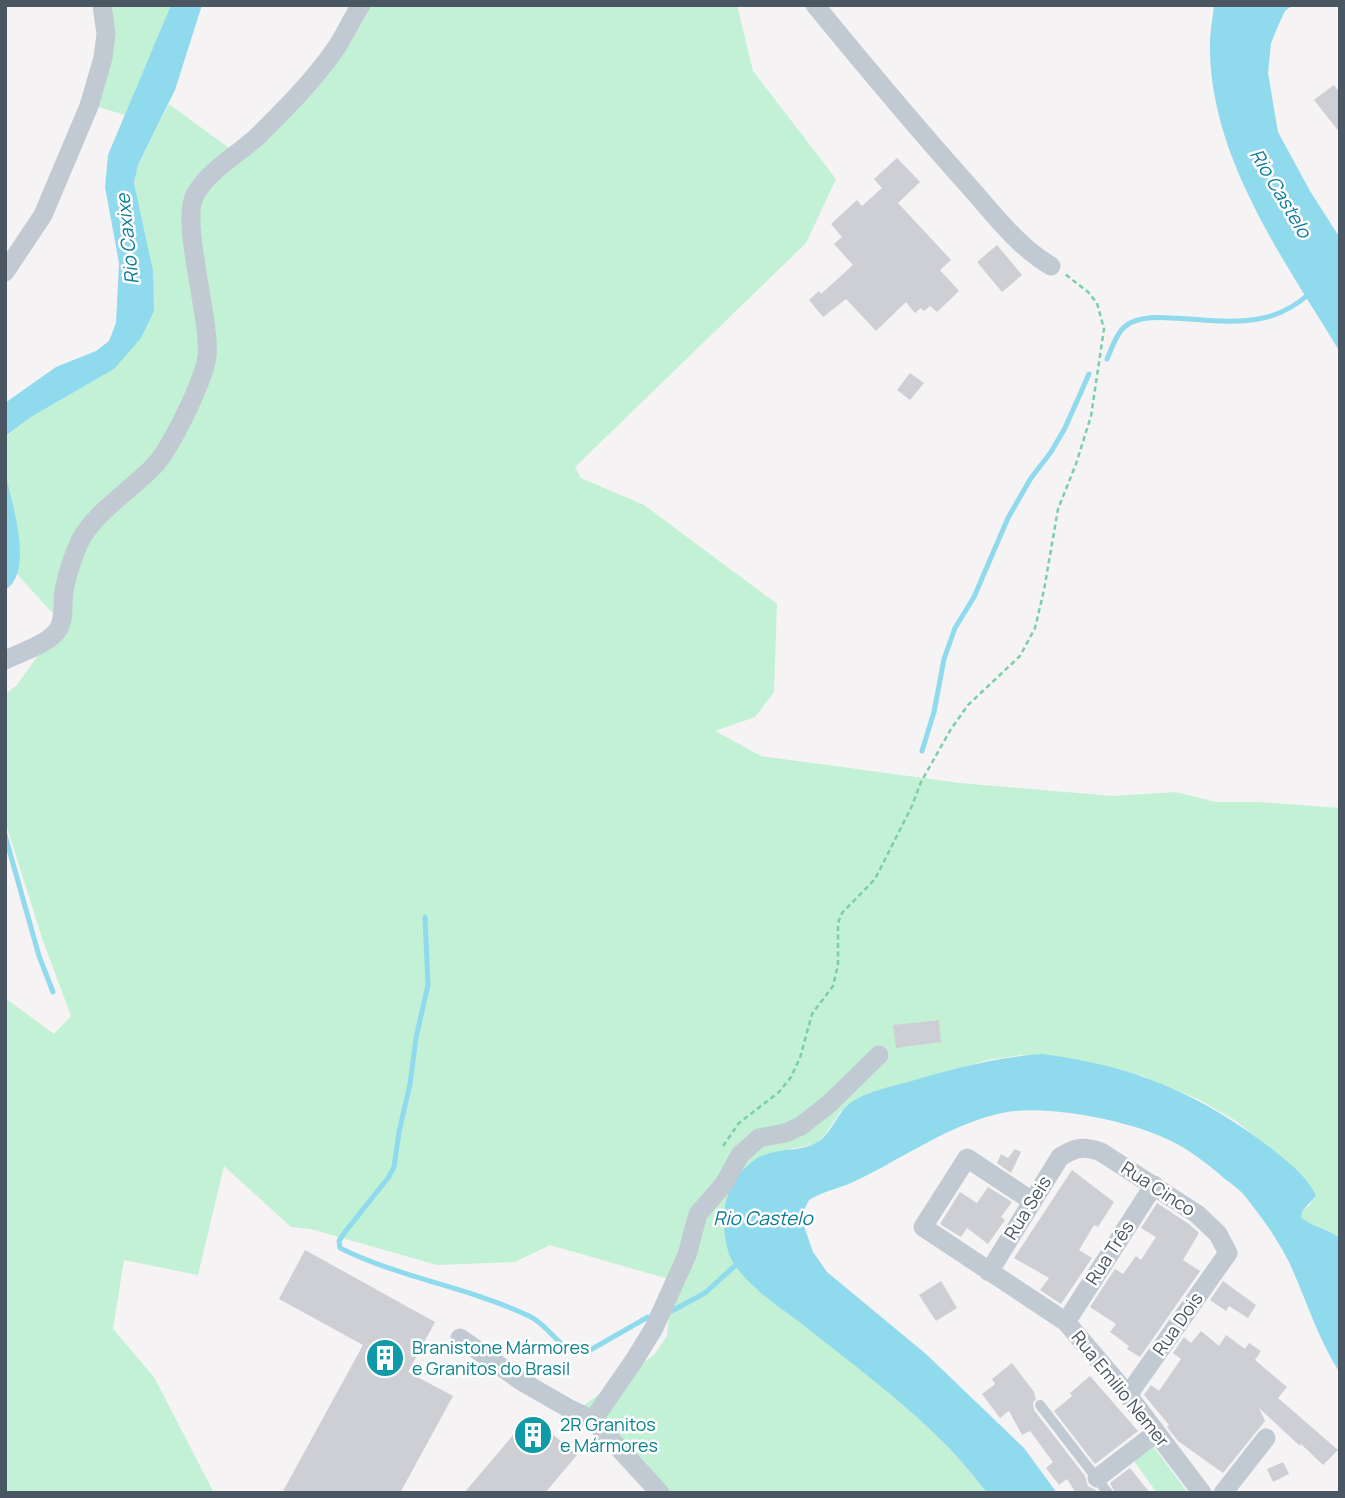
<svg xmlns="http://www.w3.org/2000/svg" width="1345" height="1498" viewBox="0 0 1345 1498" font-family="Manrope,sans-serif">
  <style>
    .green { fill: #c3f1d5 }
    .water { fill: #90daee }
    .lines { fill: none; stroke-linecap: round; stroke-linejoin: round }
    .stream { stroke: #90daee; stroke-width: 5 }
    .building { fill: #cdcfd5 }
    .path { stroke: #7ad0a6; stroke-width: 2.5; stroke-dasharray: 5 3.5; stroke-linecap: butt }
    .lane { stroke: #c1cad2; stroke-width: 10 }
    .street { stroke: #c1cad2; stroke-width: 19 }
    .labels { text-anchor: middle; stroke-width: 5; stroke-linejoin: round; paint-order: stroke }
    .street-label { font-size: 18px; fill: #4a5661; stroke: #fff }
    .culture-label { font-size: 18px; fill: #0d838f; stroke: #fff; text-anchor: start }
    .water-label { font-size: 19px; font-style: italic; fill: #0c7c9b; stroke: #fff }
  </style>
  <rect width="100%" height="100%" fill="#f5f3f3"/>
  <g class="green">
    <path d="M 106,5 L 171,5 L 125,115 L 92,105 Z"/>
    <path d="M 362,5 L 737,5 L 753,71 L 836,179 L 806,243 L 575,467 L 581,478 L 644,505 L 777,604 L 774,692 L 755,717 L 715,731 L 761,756 L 960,783 L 1113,796 L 1176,792 L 1216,802 L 1260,802 L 1340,808 L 1340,1238 C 1327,1228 1311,1227 1301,1217 L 1303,1210 L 1309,1206 L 1316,1196 L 1307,1183 L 1280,1156 L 1236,1121 L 1198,1099 L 1140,1075 L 1021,1055 L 988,1060 L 880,1090 L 840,1112 L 825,1135 L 815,1144 L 791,1149 L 753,1286 C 829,1344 929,1415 987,1493 L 665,1493 L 583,1406 L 654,1355 L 667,1336 L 672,1280 L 550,1245 L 515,1262 L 437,1265 L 311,1229 L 291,1227 L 224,1166 L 198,1275 L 124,1260 L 113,1329 L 154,1377 L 214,1493 L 5,1493 L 5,998 L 54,1034 L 71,1016 L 42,938 L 5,821 L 5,694 L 17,685 L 39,654 L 68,630 L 16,573 L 10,499 L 5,471 L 5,439 L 7,436 L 31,417 L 114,369 L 139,215 L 134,184 L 138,165 L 169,104 L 240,156 Z"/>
    <path d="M 1153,1446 L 1188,1493 L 1157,1493 L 1134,1461 Z"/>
  </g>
  <g class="water">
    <path d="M 171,5 L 202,5 L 175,90 L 138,165 L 134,183 L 153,271 L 154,311 L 141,338 L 114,369 L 31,417 L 7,435 L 5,439 L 5,403 L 56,367 L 96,351 L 109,341 L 116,323 L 119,263 L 105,187 L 108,155 Z"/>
    <path d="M 1214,5 L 1293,5 L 1285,11 L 1278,26 L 1271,43 L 1268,73 L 1278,132 L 1310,191 L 1340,238 L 1340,352 C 1284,260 1208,155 1210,43 C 1210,30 1213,17 1214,5 Z"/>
    <path d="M 5,471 C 10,499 36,571 5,590 Z"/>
    <path d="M 1043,1054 C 1134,1066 1199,1093 1272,1149 C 1287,1161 1309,1178 1316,1196 L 1303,1210 L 1301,1217 C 1311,1227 1327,1228 1340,1238 L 1340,1373 C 1318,1339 1306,1299 1289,1262 C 1278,1240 1263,1219 1248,1200 C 1242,1191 1233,1185 1225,1179 C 1209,1165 1191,1151 1173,1142 C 1133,1121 1051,1105 1007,1112 C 954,1121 901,1160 853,1182 C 838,1189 823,1191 809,1200 L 805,1208 L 805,1229 L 813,1252 L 827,1272 L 926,1354 L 1024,1448 L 1057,1493 L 987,1493 C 940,1429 873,1380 811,1331 C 785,1310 751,1291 732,1261 C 728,1253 726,1244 725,1236 C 721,1205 728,1181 753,1161 C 771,1147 794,1153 814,1144 C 832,1136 836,1112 853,1101 C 869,1091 890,1087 908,1082 C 952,1069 996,1057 1043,1054 Z"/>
  </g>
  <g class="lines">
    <g class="stream">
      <path d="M 1107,359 C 1113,346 1117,330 1130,323 C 1141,317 1159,317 1172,318 C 1222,320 1268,332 1310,293"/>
      <path d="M 922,751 L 934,712 L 944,659 L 955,628 L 974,597 L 1008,518 L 1031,478 L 1051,452 L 1065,428 L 1089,374"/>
      <path d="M 5,835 L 39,956 L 53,992"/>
      <path d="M 425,917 L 428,985 L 416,1038 L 410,1084 L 399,1132 L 394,1167 L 388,1178 L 345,1232 L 339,1241 L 340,1248 C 400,1278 468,1287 529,1316 C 551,1326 560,1354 585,1353 L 648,1317"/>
      <path d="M 668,1313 L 705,1293 L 739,1262"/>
    </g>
  </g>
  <g class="building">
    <path d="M 1334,85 L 1340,93 L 1340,133 L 1314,100 Z"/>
    <path d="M 897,158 L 920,182 L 898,203 L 951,260 L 940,270 L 959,291 L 937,312 L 930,306 L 924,311 L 921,308 L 915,313 L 906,302 L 876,331 L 846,299 L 823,317 L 809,300 L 819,291 L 821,294 L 853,265 L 834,244 L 842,237 L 831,224 L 857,200 L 862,206 L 882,188 L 874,179 Z"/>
    <path d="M 997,245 L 1022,275 L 1002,292 L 977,262 Z"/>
    <path d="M 910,373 L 924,383 L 910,400 L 897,390 Z"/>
    <path d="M 939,1020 L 941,1042 L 896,1048 L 893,1025 Z"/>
    <path d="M 1015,1149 L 1021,1152 L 1011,1173 L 997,1163 L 1001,1154 L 1008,1158 Z"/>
    <path d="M 1072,1170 L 1114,1202 L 1098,1227 L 1094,1225 L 1079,1250 L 1092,1258 L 1061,1304 L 1040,1290 L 1049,1278 L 1014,1258 Z"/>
    <path d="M 988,1187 L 1012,1202 L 1001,1217 L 1005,1220 L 988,1244 L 967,1228 L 961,1237 L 940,1224 L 960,1192 L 977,1203 Z"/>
    <path d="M 1157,1203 L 1189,1224 L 1199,1233 L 1183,1260 L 1200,1271 L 1140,1357 L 1127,1349 L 1129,1346 L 1110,1332 L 1116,1324 L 1090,1307 L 1115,1269 L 1123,1274 L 1136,1256 L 1141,1260 L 1156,1237 L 1141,1228 Z"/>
    <path d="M 305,1250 L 435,1322 L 408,1372 L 453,1396 L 400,1493 L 282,1493 L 363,1345 L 279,1299 Z"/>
    <path d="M 941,1281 L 957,1308 L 936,1321 L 919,1295 Z"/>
    <path d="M 1223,1281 L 1256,1305 L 1248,1318 L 1229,1306 L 1226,1311 L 1210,1300 Z"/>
    <path d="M 1201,1331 L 1219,1346 L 1226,1335 L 1245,1349 L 1249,1343 L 1261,1351 L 1255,1360 L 1287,1387 L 1278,1398 L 1338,1450 L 1323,1465 L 1301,1444 L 1300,1446 L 1259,1408 L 1265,1421 L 1223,1473 L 1178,1441 L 1167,1427 L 1169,1425 L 1144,1395 L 1151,1385 L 1159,1391 L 1181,1359 L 1173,1353 L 1184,1337 L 1191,1343 Z"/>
    <path d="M 1012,1363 L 1034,1392 L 1036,1399 L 1033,1403 L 1034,1410 L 1085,1476 L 1088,1486 L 1097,1491 L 1076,1493 L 1067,1479 L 1059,1485 L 1046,1468 L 1053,1462 L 1030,1431 L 1022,1435 L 1009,1411 L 1000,1418 L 982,1394 L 995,1384 L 992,1379 Z"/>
    <path d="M 1090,1376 L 1138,1431 L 1095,1464 L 1054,1411 L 1072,1396 L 1070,1393 Z"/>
    <path d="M 530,1415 L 577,1455 L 545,1493 L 464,1493 Z"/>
    <path d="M 1283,1462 L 1289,1474 L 1273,1482 L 1267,1469 Z"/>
    <path d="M 1130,1468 L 1150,1493 L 1115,1493 L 1110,1483 Z"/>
  </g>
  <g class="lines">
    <path class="path" d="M 723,1146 L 739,1123 L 779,1092 L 791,1077 L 800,1058 L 812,1014 L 833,986 L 838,965 L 838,923 L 842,913 L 875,879 L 912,806 L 921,782 L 951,729 L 968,705 L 1020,656 L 1035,628 L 1044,590 L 1058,509 L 1076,464 L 1091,416 L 1104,329 L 1097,303 L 1088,292 L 1065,274"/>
    <path class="lane" d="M 1040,1405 L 1108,1493"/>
    <g class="street">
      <path d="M 815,5 C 865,66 915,126 967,184 C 993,213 1017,246 1051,266"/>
      <path d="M 5,272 L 43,215 L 89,106 L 103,58 L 106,34 L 102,5"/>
      <path d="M 5,660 C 21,652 50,644 59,628 C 65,616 62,604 64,591 C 67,575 73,556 80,541 C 93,514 132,489 154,466 C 171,448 203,382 207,357 C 211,320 180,221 195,195 C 209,169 240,154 260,134 C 286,108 313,81 334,51 C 344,37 351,20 361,5"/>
      <path d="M 1032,1201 L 967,1158 L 923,1227 L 1066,1322 L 1128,1395 L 1202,1493"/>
      <path d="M 989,1272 L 1060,1157 C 1076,1147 1083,1146 1101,1152 L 1197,1214 L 1218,1234 L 1228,1253 L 1128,1395"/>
      <path d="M 1066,1322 L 1154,1185"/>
      <path d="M 460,1338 L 521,1381 L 568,1408 L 593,1420 L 660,1493"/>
      <path d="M 593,1420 L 635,1359 L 654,1328 L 687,1255 L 698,1214 L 724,1184 L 740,1155 L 759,1138 L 785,1133 L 801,1126 L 830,1103 L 879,1055"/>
      <path d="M 1097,1478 L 1156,1433"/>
      <path d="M 1223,1493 L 1266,1438"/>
    </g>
  </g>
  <defs>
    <symbol id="building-disc" viewBox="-11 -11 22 22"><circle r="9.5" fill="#0f9aa8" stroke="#fff"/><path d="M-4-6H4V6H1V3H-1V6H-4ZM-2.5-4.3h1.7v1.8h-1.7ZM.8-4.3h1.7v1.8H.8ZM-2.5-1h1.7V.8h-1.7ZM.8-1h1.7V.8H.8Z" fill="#fff"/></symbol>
  </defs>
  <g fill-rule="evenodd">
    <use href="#building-disc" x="363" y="1336" width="44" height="44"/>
    <use href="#building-disc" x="511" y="1413" width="44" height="44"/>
  </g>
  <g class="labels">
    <g class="street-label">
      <text transform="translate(1158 1189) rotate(33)" y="6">Rua Cinco</text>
      <text transform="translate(1028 1208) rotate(-58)" y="6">Rua Seis</text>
      <text transform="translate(1110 1253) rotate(-57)" y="6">Rua Três</text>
      <text transform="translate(1178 1324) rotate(-55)" y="6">Rua Dois</text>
      <text transform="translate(1120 1389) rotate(51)" y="6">Rua Emilio Nemer</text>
    </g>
    <g class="culture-label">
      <text x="412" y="1354">Branistone Mármores<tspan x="412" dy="21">e Granitos do Brasil</tspan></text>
      <text x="560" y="1431">2R Granitos<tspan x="560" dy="21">e Mármores</tspan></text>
    </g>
    <g class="water-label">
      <text transform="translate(1281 193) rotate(59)" y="7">Rio Castelo</text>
      <text transform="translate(127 239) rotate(-96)" y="7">Rio Caxixe</text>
      <text x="763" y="1225">Rio Castelo</text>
    </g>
  </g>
  <rect width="1345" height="1498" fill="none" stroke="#4a5661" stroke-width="14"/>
</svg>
